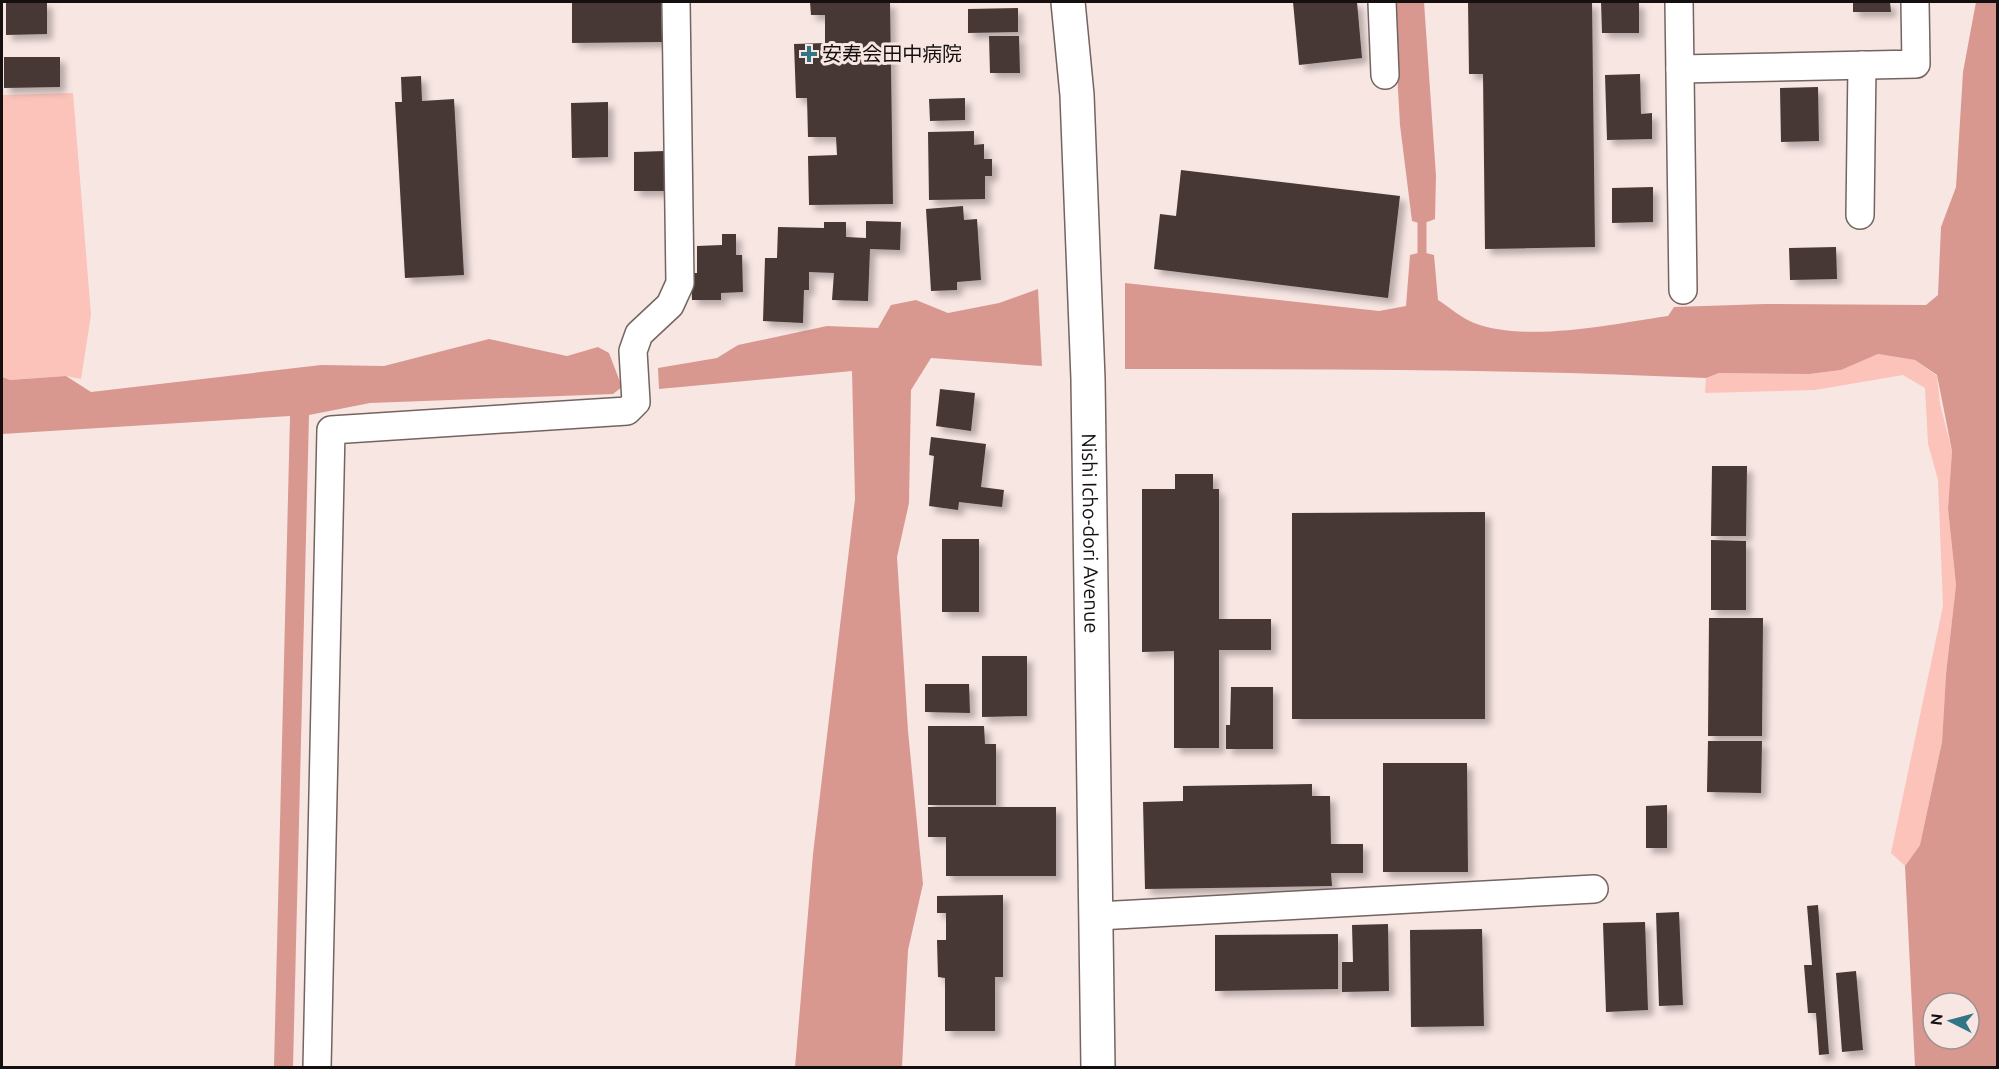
<svg xmlns="http://www.w3.org/2000/svg" width="1999" height="1069" viewBox="0 0 1999 1069" font-family="Ubuntu,'Noto Sans JP',sans-serif">
  <style>
    .green { fill: #fbc3ba }
    .water { fill: #d8988f; fill-rule: evenodd }
    .lines { fill: none; stroke-linecap: round; stroke-linejoin: round }
    .stream { stroke: #d8988f; stroke-width: 9 }
    .building { fill: #463836; filter: url(#shadow) }
    .minor-casing { stroke: #736461; stroke-width: 30 }
    .trunk-casing { stroke: #736461; stroke-width: 36 }
    .minor { stroke: #fff; stroke-width: 27 }
    .trunk { stroke: #fff; stroke-width: 33 }
    .poi-dot { fill: #327686; stroke: #f8e6e3; stroke-width: 2 }
    .labels { text-anchor: middle; stroke-width: 6; stroke-linejoin: round; paint-order: stroke }
    .poi-label { font-size: 20px; fill: #15100f; stroke: #f8e6e3; text-anchor: start }
    .street-label { font-size: 20px; fill: #15100f; stroke: #f8e6e3 }
  </style>
  <defs>
    <filter id="shadow"><feDropShadow dx="5.5" dy="5.5" stdDeviation="3" flood-color="#0004"/></filter>
  </defs>
  <rect width="100%" height="100%" fill="#f8e6e3"/>
  <g class="green">
    <path d="M 73,93 L 91,315 L 81,379 L 66,376 L 10,380 L 2,377 L 2,95 Z"/>
    <path d="M 1878,354 L 1915,360 L 1937,376 L 1940,404 L 1952,451 L 1948,509 L 1956,585 L 1946,674 L 1942,742 L 1920,845 L 1905,866 L 1891,853 L 1943,606 L 1938,480 L 1928,444 L 1925,388 L 1903,375 L 1815,390 L 1705,393 L 1706,378 L 1719,373 L 1809,374 L 1841,370 Z"/>
  </g>
  <g class="water">
    <path d="M 1393,2 L 1424,2 L 1436,176 L 1435,219 L 1422,224 L 1412,221 L 1400,125 Z"/>
    <path d="M 1976,2 L 1998,2 L 1997,1067 L 1915,1067 L 1905,866 L 1920,845 L 1942,742 L 1946,674 L 1956,585 L 1948,509 L 1952,451 L 1937,375 L 1915,360 L 1878,354 L 1841,370 L 1809,374 L 1719,373 L 1706,378 C 1512,369 1319,369 1125,369 L 1125,283 L 1379,311 L 1406,306 L 1410,255 L 1422,252 L 1434,255 L 1438,300 C 1449,307 1461,318 1474,323 C 1527,343 1612,324 1668,316 L 1674,307 L 1765,304 L 1926,305 L 1938,295 L 1941,227 L 1956,187 L 1963,72 ZM 1933,1003 L 1969,1003 L 1969,1039 L 1933,1039 Z"/>
    <path d="M 1038,289 L 1042,366 L 931,358 L 911,390 L 909,503 L 897,557 L 908,731 L 923,884 L 908,950 L 902,1067 L 795,1067 L 813,854 L 855,499 L 852,371 L 659,389 L 658,368 L 717,358 L 738,345 L 827,326 L 878,328 L 891,305 L 916,300 L 948,313 L 999,303 Z"/>
    <path d="M 489,339 L 567,356 L 598,347 L 609,353 L 622,387 L 613,394 L 370,403 L 309,415 L 293,1067 L 274,1067 L 290,416 L 2,434 L 2,377 L 10,380 L 66,376 L 91,392 L 321,365 L 384,366 Z"/>
  </g>
  <g class="lines">
    <path class="stream" d="M 1422,224 L 1422,252"/>
  </g>
  <g class="building">
    <path d="M 6,2 L 47,2 L 47,34 L 6,35 Z"/>
    <path d="M 572,2 L 661,2 L 662,42 L 572,43 Z"/>
    <path d="M 810,2 L 890,2 L 893,204 L 809,205 L 808,156 L 837,155 L 836,137 L 808,137 L 807,98 L 796,98 L 794,44 L 825,43 L 825,15 L 811,15 Z"/>
    <path d="M 1293,2 L 1357,2 L 1362,58 L 1299,65 Z"/>
    <path d="M 1468,2 L 1592,2 L 1595,247 L 1485,249 L 1483,74 L 1469,74 Z"/>
    <path d="M 1601,2 L 1639,2 L 1639,33 L 1602,33 Z"/>
    <path d="M 1853,2 L 1890,2 L 1891,12 L 1853,12 Z"/>
    <path d="M 1018,8 L 1018,32 L 968,33 L 968,9 Z"/>
    <path d="M 989,36 L 1019,36 L 1020,73 L 990,73 Z"/>
    <path d="M 4,57 L 60,57 L 60,87 L 4,88 Z"/>
    <path d="M 1640,74 L 1641,114 L 1652,113 L 1652,139 L 1607,140 L 1605,75 Z"/>
    <path d="M 421,76 L 422,101 L 454,99 L 464,275 L 405,278 L 395,102 L 402,102 L 401,77 Z"/>
    <path d="M 1818,87 L 1819,141 L 1781,142 L 1780,88 Z"/>
    <path d="M 965,98 L 965,120 L 930,121 L 929,99 Z"/>
    <path d="M 608,102 L 608,157 L 572,158 L 571,103 Z"/>
    <path d="M 974,131 L 974,145 L 984,144 L 984,159 L 992,159 L 992,176 L 985,176 L 985,199 L 929,200 L 928,132 Z"/>
    <path d="M 665,151 L 666,191 L 634,191 L 634,152 Z"/>
    <path d="M 1181,170 L 1400,196 L 1388,298 L 1154,269 L 1160,214 L 1176,216 Z"/>
    <path d="M 1653,187 L 1653,222 L 1612,223 L 1612,188 Z"/>
    <path d="M 963,206 L 964,220 L 977,219 L 981,280 L 957,282 L 957,290 L 931,291 L 926,209 Z"/>
    <path d="M 866,221 L 901,222 L 900,250 L 870,249 L 868,301 L 832,300 L 834,273 L 809,272 L 809,290 L 804,290 L 803,323 L 763,321 L 765,258 L 777,258 L 778,227 L 824,228 L 824,222 L 846,222 L 846,237 L 866,238 Z"/>
    <path d="M 722,234 L 736,234 L 736,255 L 742,255 L 743,292 L 721,293 L 721,300 L 692,300 L 691,273 L 697,273 L 697,246 L 722,245 Z"/>
    <path d="M 1836,247 L 1837,279 L 1790,280 L 1789,248 Z"/>
    <path d="M 940,389 L 975,393 L 971,431 L 936,426 Z"/>
    <path d="M 931,437 L 986,444 L 981,487 L 1004,490 L 1002,507 L 959,502 L 958,510 L 929,506 L 934,456 L 929,455 Z"/>
    <path d="M 1712,466 L 1747,466 L 1746,536 L 1711,536 Z"/>
    <path d="M 1175,474 L 1213,474 L 1213,489 L 1219,489 L 1219,619 L 1271,619 L 1271,650 L 1219,650 L 1219,748 L 1174,748 L 1174,651 L 1142,652 L 1142,489 L 1175,489 Z"/>
    <path d="M 1485,512 L 1485,719 L 1292,719 L 1292,513 Z"/>
    <rect x="942" y="539" width="37" height="73"/>
    <path d="M 1711,540 L 1746,541 L 1746,610 L 1711,610 Z"/>
    <path d="M 1709,618 L 1763,618 L 1762,736 L 1708,736 Z"/>
    <path d="M 982,656 L 1027,656 L 1027,716 L 982,717 Z"/>
    <path d="M 925,684 L 969,684 L 970,713 L 925,712 Z"/>
    <path d="M 1231,687 L 1273,687 L 1273,749 L 1226,749 L 1226,725 L 1230,725 Z"/>
    <path d="M 928,726 L 984,726 L 985,744 L 996,744 L 996,805 L 928,805 Z"/>
    <path d="M 1708,741 L 1762,741 L 1761,793 L 1707,792 Z"/>
    <path d="M 1383,763 L 1467,763 L 1468,872 L 1383,872 Z"/>
    <path d="M 1312,784 L 1312,796 L 1330,796 L 1331,844 L 1363,844 L 1363,873 L 1331,873 L 1332,886 L 1145,889 L 1143,802 L 1183,801 L 1183,786 Z"/>
    <path d="M 1667,805 L 1667,848 L 1646,848 L 1646,806 Z"/>
    <path d="M 928,807 L 1056,807 L 1056,876 L 946,876 L 946,837 L 928,837 Z"/>
    <path d="M 1003,895 L 1003,977 L 995,977 L 995,1031 L 945,1031 L 945,978 L 938,977 L 937,940 L 946,940 L 946,913 L 937,913 L 937,896 Z"/>
    <path d="M 1818,905 L 1829,1054 L 1819,1055 L 1816,1013 L 1808,1013 L 1804,965 L 1812,965 L 1807,906 Z"/>
    <path d="M 1679,912 L 1683,1005 L 1659,1006 L 1656,913 Z"/>
    <path d="M 1645,922 L 1648,1010 L 1606,1012 L 1603,923 Z"/>
    <path d="M 1388,924 L 1389,991 L 1342,992 L 1342,962 L 1353,962 L 1352,925 Z"/>
    <path d="M 1482,929 L 1484,1026 L 1411,1027 L 1410,930 Z"/>
    <path d="M 1338,934 L 1338,989 L 1215,991 L 1215,935 Z"/>
    <path d="M 1856,971 L 1863,1050 L 1842,1052 L 1836,973 Z"/>
  </g>
  <g class="lines">
    <defs>
      <g id="minor">
        <path d="M 1382,2 L 1385,75"/>
        <path d="M 1679,2 L 1683,290"/>
        <path d="M 1680,69 L 1916,64 L 1915,2"/>
        <path d="M 1860,215 L 1862,65"/>
        <path d="M 1098,916 L 1594,889"/>
        <path d="M 317,1068 L 331,430 L 627,411 L 636,402 L 633,351 L 639,334 L 670,305 L 680,283 L 676,2"/>
      </g>
      <g id="trunk">
        <path id="s1" d="M 1068,2 L 1077,95 L 1088,379 L 1098,1068"/>
      </g>
    </defs>
    <use href="#minor" class="minor-casing"/>
    <use href="#trunk" class="trunk-casing"/>
    <use href="#minor" class="minor"/>
    <use href="#trunk" class="trunk"/>
  </g>
  <path class="poi-dot" d="M806 45h6v6h6v6h-6v6h-6v-6h-6v-6h6z"/>
  <g class="labels">
    <g class="poi-label">
      <text x="822" y="61">安寿会田中病院</text>
    </g>
    <g class="street-label">
      <text dy="7" stroke="none"><textPath href="#s1" startOffset="532">Nishi Icho-dori Avenue</textPath></text>
    </g>
  </g>
  <rect width="1999" height="1069" fill="none" stroke="#15100f" stroke-width="6"/>
  <g transform="translate(1951 1021) rotate(276)"><circle r="28" fill="#f8e6e3" stroke="#9d908e" stroke-width="1.5"/>
  <path d="M0-4.5L10 22L0 15L-10 22Z" fill="#327686"/>
  <text y="-9" font-size="16" font-weight="bold" text-anchor="middle" fill="#15100f">N</text>
  </g>
</svg>
